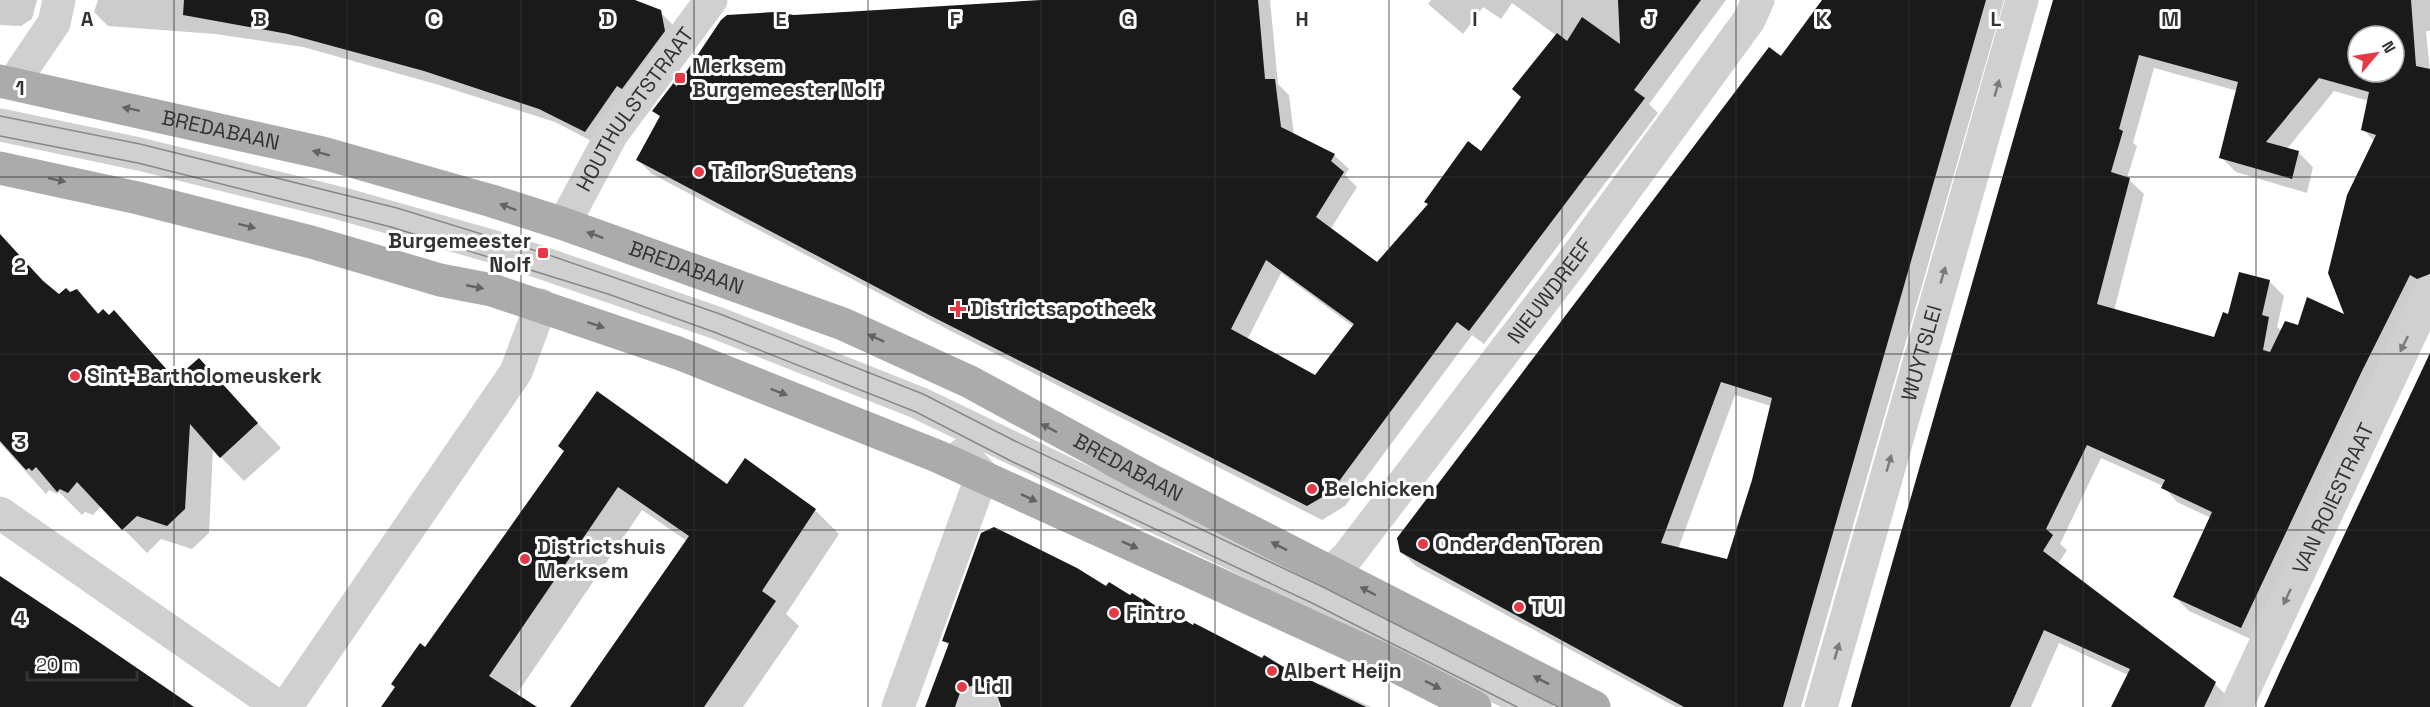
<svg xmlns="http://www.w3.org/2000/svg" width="2430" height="707" viewBox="0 0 2430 707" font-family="'Space Grotesk',sans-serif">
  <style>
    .shadow { fill: #0003; fill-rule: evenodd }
    .building { fill: #1a1a1a; fill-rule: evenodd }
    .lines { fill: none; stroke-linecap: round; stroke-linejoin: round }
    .minor { stroke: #d0d0d0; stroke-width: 33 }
    .major { stroke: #ababab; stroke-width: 33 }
    .tram { stroke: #888; stroke-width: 1.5 }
    .oneway { fill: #7a7a7a }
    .oneway2 { fill: #636363 }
    .grid { fill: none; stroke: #333; stroke-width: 1.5; stroke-opacity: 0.55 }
    .poi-dot { fill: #e63946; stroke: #fff; stroke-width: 2 }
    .labels { text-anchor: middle; stroke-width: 6; stroke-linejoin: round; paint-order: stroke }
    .poi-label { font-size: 21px; font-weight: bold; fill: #333; stroke: #fff; text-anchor: start }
    .street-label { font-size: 21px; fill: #333; stroke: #fff }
    .grid-label { font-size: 20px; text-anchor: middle; font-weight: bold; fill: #333; stroke: #fff; stroke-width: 6; stroke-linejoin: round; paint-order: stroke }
  </style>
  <rect width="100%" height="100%" fill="#fff"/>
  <g class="shadow">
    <path d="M 0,0 L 37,0 L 32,19 L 21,26 L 0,25 Z"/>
    <path d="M 98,0 L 632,0 L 660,12 L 674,26 L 599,145 L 555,122 L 439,85 L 303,47 L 215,34 L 108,26 L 94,12 Z"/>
    <path d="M 1055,0 L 1270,0 L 1278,84 L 1289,95 L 1294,135 L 1334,155 L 1349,169 L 1345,175 L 1357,187 L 1330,230 L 1377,264 L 1481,153 L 1522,98 L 1557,36 L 1512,3 L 1501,19 L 1483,7 L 1463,34 L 1428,4 L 1431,0 L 1726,0 L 1649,104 L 1658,113 L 1484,344 L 1472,335 L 1345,506 L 1322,520 L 947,329 L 652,174 L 638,160 L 661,117 L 654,111 L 675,83 L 678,86 L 794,16 ZM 1281,273 L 1354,327 L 1315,377 L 1247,340 Z"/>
    <path d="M 1823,0 L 2004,0 L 1801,707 L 1676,707 L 1416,566 L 1401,552 ZM 1735,395 L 1771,406 L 1753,480 L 1728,561 L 1678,549 Z"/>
    <path d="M 2055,0 L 2430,0 L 2430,31 L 2426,31 L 2430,71 L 2430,273 L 2255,641 L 2189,611 L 2175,597 L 2211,518 L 2177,502 L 2163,486 L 2101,458 L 2060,544 L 2067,550 L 2058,564 L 2215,684 L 2229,698 L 2225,707 L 2113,707 L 2128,675 L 2059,643 L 2031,707 L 1852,707 ZM 2358,36 L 2394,36 L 2394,72 L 2358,72 ZM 2154,68 L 2238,91 L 2221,157 L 2236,172 L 2307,193 L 2313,167 L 2298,152 L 2287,149 L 2334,91 L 2369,101 L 2363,129 L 2375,142 L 2347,317 L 2282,331 L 2277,327 L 2284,296 L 2269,281 L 2229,316 L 2215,339 L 2114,311 L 2144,194 L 2127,178 L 2137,146 L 2133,143 Z"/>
    <path d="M 0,240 L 59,295 L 77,291 L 100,314 L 109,317 L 114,312 L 177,380 L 199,360 L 281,448 L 244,481 L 213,449 L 209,533 L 192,549 L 161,539 L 147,553 L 101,506 L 93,515 L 85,512 L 82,515 L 59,492 L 57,494 L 49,490 L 46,494 L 0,443 Z"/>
    <path d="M 565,451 L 728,486 L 815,510 L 839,534 L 786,614 L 799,626 L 743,707 L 572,707 L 687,541 L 642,510 L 516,695 L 534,707 L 387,707 Z"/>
    <path d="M 1107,588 L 1320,687 L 1321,684 L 1371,707 L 1003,707 L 1003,703 L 986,699 L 973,707 L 926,707 L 949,646 L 944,641 Z"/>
  </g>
  <g class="building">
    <path d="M 184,0 L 635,0 L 661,10 L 665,31 L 622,89 L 617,86 L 585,132 L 539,109 L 424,71 L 288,34 L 183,15 Z"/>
    <path d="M 1041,0 L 1258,0 L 1265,79 L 1275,79 L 1281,127 L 1335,154 L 1331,161 L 1344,172 L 1316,217 L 1377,262 L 1428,204 L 1424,202 L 1468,141 L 1481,151 L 1521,97 L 1512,89 L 1557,33 L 1567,41 L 1582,17 L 1620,44 L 1618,0 L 1701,0 L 1634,90 L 1645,98 L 1469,331 L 1457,322 L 1331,492 L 1307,506 L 931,316 L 636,160 L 660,116 L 652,111 L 675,81 L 676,87 L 721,20 L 727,15 L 774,12 L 794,15 L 828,13 ZM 1266,260 L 1354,324 L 1315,375 L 1231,329 Z"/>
    <path d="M 1822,0 L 1986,0 L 1783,707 L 1684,707 L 1400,552 L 1397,538 L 1769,47 L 1781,56 ZM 1721,382 L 1772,398 L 1752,480 L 1727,559 L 1661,543 Z"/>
    <path d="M 2053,0 L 2411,0 L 2416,66 L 2430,69 L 2430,274 L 2417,279 L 2410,275 L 2362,371 L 2241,628 L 2173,597 L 2212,512 L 2161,488 L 2165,480 L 2087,445 L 2046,529 L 2053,535 L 2043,551 L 2216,682 L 2204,707 L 2111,707 L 2130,669 L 2044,630 L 2010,707 L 1851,707 ZM 2358,36 L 2394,36 L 2394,72 L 2358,72 ZM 2139,55 L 2238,82 L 2219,158 L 2292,179 L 2299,151 L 2266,142 L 2319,78 L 2369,92 L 2361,130 L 2376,135 L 2347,195 L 2328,273 L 2344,314 L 2307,297 L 2298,325 L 2285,321 L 2270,352 L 2263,350 L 2269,317 L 2262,315 L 2270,280 L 2239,272 L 2228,314 L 2223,312 L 2214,337 L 2097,304 L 2130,178 L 2111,172 L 2123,131 L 2119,129 Z"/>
    <path d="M 0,234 L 43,281 L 59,294 L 66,288 L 70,292 L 77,289 L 98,314 L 103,309 L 109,315 L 114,310 L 175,379 L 199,358 L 258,423 L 220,458 L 190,424 L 185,509 L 167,526 L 137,516 L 122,530 L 77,482 L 68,493 L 60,489 L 57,492 L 36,467 L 32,471 L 29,468 L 26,470 L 0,441 Z"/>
    <path d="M 2430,353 L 2430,707 L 2264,707 L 2282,667 Z"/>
    <path d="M 597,391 L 727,484 L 745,458 L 816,509 L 762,591 L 776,601 L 704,707 L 570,707 L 689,536 L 618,487 L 489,676 L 537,707 L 381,707 L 395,687 L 391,684 L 420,643 L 425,647 L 564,451 L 558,446 Z"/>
    <path d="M 994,527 L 1077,568 L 1106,586 L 1109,582 L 1130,595 L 1132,593 L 1143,600 L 1144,598 L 1169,615 L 1171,612 L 1193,625 L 1194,623 L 1262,658 L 1264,655 L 1287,669 L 1366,707 L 1001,707 L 997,694 L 980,686 L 971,686 L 961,690 L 955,707 L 925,707 L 949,643 L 942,641 L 981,533 Z"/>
    <path d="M 0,576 L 77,627 L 194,707 L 0,707 Z"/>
  </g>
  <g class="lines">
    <g class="minor">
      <path d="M 22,70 L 54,23 L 59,0"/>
      <path d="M 0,125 L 139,154 L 339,203 L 505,250 L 717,323 L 919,403 L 1319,595 L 1537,707"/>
      <path id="s1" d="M 564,224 L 612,134 L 711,0"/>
      <path d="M 0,513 L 279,707"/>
      <path id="s2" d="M 1318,596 L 1331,572 L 1348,556 L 1571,264 L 1749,20 L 1758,0"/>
      <path d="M 286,707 L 516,372 L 541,305"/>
      <path d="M 898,707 L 982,475 L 963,454"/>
      <path d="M 973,707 L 974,704 L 983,707"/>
      <path id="s3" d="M 1821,707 L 2022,0"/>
      <path id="s4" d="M 2236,707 L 2430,292"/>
    </g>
    <g class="major">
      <path id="s5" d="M 0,81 L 323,153 L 492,201 L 564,224 L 843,324 L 970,382 L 1152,481 L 1594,707"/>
      <path d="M 0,168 L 138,198 L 311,242 L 440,280 L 492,290 L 678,353 L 937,456 L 1378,657 L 1475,707"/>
    </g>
    <g class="tram">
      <path d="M 0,116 L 140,144 L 397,208 L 543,253 L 720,314 L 923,394 L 1015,441 L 1323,587 L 1558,707"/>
      <path d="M 0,136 L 138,163 L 391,227 L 608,294 L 714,332 L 916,412 L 1011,461 L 1314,604 L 1517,707"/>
    </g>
  </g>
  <defs><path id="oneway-solid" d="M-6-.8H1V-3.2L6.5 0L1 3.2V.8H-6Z" transform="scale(1.5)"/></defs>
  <g class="oneway">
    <use href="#oneway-solid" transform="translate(1997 88) rotate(-74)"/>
    <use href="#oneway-solid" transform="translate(1943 275) rotate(-74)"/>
    <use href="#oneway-solid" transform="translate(2404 344) rotate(116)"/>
    <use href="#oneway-solid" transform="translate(1889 463) rotate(-74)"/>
    <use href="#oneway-solid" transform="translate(2287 597) rotate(115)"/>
    <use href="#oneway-solid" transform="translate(1837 651) rotate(-74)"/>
  </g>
  <g class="oneway2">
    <use href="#oneway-solid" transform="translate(131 109) rotate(-168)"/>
    <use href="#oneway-solid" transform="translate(321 153) rotate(-165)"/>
    <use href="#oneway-solid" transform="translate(57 180) rotate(12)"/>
    <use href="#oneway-solid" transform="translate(508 207) rotate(-159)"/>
    <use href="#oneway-solid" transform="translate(247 226) rotate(14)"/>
    <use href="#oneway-solid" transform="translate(595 235) rotate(-160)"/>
    <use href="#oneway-solid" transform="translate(475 287) rotate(11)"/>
    <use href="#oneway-solid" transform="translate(596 325) rotate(19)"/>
    <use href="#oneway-solid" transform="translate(876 338) rotate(-156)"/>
    <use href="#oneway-solid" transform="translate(779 392) rotate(21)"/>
    <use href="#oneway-solid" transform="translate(1049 428) rotate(-152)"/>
    <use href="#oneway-solid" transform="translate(1029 498) rotate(25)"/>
    <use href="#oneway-solid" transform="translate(1130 545) rotate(24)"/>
    <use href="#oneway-solid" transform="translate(1279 546) rotate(-153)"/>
    <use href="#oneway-solid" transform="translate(1368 591) rotate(-152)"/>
    <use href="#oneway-solid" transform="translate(1541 680) rotate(-153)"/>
    <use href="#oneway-solid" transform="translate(1433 685) rotate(27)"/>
  </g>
  <path class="grid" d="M 174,0 L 174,707M 347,0 L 347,707M 521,0 L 521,707M 694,0 L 694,707M 868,0 L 868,707M 1041,0 L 1041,707M 1215,0 L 1215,707M 1389,0 L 1389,707M 1562,0 L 1562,707M 1736,0 L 1736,707M 1909,0 L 1909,707M 2083,0 L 2083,707M 2256,0 L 2256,707M 0,177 L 2430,177M 0,354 L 2430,354M 0,530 L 2430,530"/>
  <g class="poi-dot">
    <rect x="674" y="72" width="12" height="12" rx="3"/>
    <circle cx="699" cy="172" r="6"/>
    <rect x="537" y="247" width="12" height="12" rx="3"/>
    <path d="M955 300h6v6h6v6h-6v6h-6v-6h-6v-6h6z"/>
    <circle cx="75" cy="376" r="6"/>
    <circle cx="1312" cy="489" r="6"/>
    <circle cx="1423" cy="544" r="6"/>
    <circle cx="525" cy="559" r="6"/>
    <circle cx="1519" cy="607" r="6"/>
    <circle cx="1114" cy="613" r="6"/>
    <circle cx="1272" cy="671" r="6"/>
    <circle cx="962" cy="687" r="6"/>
  </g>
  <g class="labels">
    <g class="poi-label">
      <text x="692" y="73">Merksem<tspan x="692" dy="24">Burgemeester Nolf</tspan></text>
      <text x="711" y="179">Tailor Suetens</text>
      <text x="531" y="248" text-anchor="end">Burgemeester<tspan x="531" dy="24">Nolf</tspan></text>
      <text x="970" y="316">Districtsapotheek</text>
      <text x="87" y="383">Sint-Bartholomeuskerk</text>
      <text x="1324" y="496">Belchicken</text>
      <text x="1435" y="551">Onder den Toren</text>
      <text x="537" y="554">Districtshuis<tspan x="537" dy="24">Merksem</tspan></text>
      <text x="1531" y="614">TUI</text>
      <text x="1126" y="620">Fintro</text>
      <text x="1284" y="678">Albert Heijn</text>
      <text x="974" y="694">Lidl</text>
    </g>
    <g class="street-label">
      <text dy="7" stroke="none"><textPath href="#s1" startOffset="135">HOUTHULSTSTRAAT</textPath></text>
      <text dy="7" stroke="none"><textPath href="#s5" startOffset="226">BREDABAAN</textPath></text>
      <text dy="7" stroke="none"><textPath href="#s5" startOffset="712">BREDABAAN</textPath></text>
      <text dy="7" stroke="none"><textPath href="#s2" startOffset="384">NIEUWDREEF</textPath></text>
      <text dy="7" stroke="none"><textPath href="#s3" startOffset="368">WUYTSLEI</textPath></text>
      <text dy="7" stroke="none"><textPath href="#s5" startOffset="1198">BREDABAAN</textPath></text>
      <text dy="7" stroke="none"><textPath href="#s4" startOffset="230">VAN ROIESTRAAT</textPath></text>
    </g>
  </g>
  <g class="grid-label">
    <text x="87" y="26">A</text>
    <text x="260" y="26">B</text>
    <text x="434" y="26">C</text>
    <text x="608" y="26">D</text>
    <text x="781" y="26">E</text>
    <text x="955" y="26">F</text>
    <text x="1128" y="26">G</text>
    <text x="1302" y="26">H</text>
    <text x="1475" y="26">I</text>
    <text x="1649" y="26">J</text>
    <text x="1822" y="26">K</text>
    <text x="1996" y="26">L</text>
    <text x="2170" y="26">M</text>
    <text x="20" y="95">1</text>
    <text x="20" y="272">2</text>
    <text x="20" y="449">3</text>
    <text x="20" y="625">4</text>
  </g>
  <g transform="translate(2376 54) rotate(61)"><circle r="28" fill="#ffffff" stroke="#adadad" stroke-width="1.5"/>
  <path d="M0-4.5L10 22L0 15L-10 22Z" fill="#e63946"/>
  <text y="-9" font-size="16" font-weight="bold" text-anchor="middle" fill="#333333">N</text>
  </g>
  <path d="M27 671v9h110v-9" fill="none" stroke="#333333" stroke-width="3"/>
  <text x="36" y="671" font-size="18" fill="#333333" stroke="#ffffff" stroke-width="4.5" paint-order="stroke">20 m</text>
</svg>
